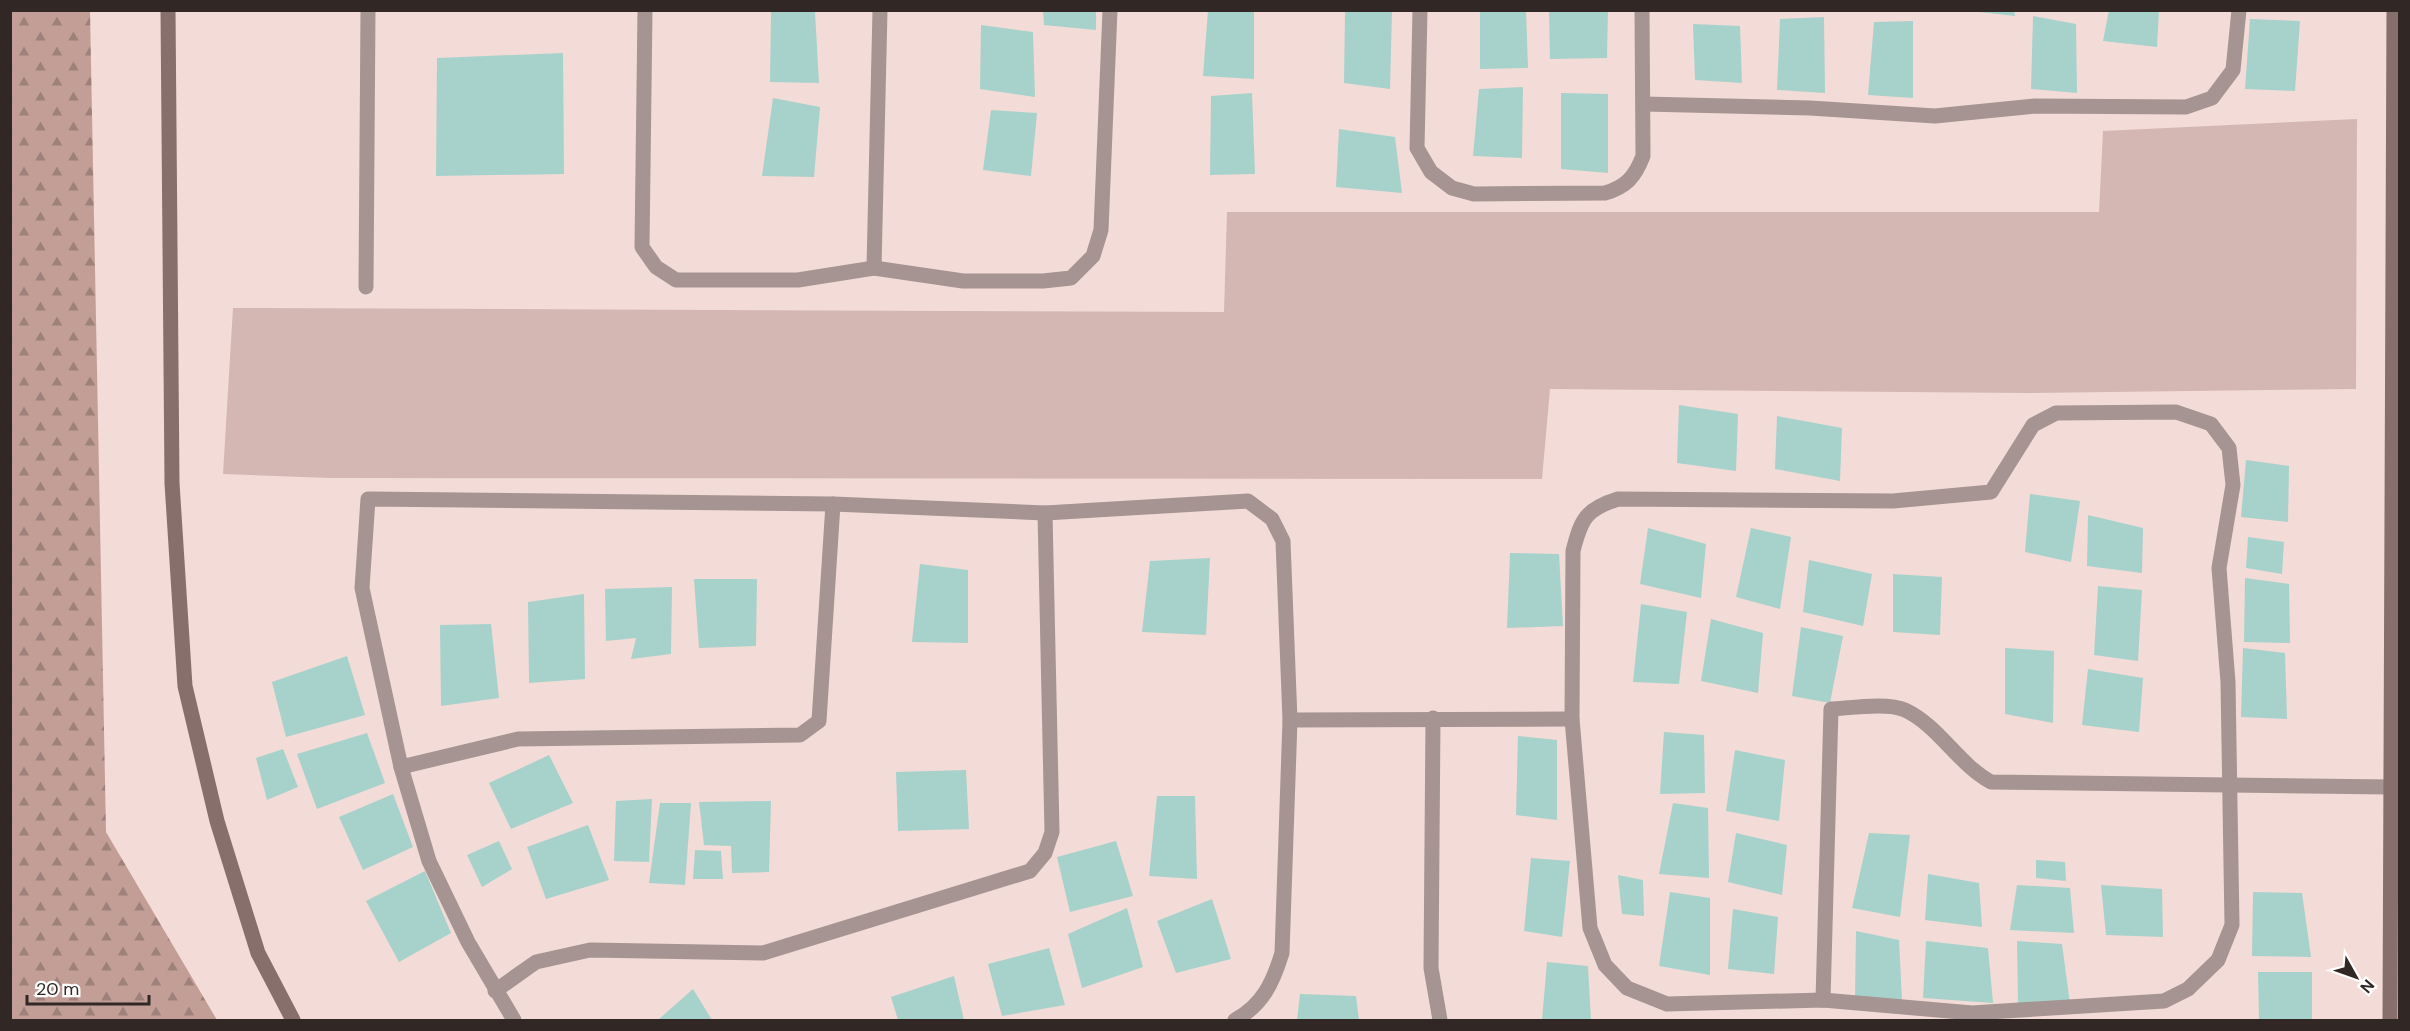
<svg xmlns="http://www.w3.org/2000/svg" width="2410" height="1031" viewBox="0 0 2410 1031" font-family="'DM Sans',sans-serif">
  <style>
    .forest { fill: url(#forest-firs) }
    .green { fill: #d4b7b2 }
    .building { fill: #a7d2cb }
    .lines { fill: none; stroke-linecap: round; stroke-linejoin: round }
    .street { stroke: #a59491; stroke-width: 15 }
    .secondary { stroke: #876f6b; stroke-width: 15 }
  </style>
  <defs>
    <pattern id="forest-firs" width="22" height="20" patternUnits="userSpaceOnUse" patternTransform="scale(1.5)"><rect width="22" height="20" fill="#c39e97"/><path d="M5 1l3.5 6h-7zM16 11l3.5 6h-7z" fill="#9f817b"/></pattern>
  </defs>
  <rect width="100%" height="100%" fill="#f3dbd7"/>
  <path class="forest" d="M 10,11 L 90,11 L 106,832 L 217,1020 L 11,1020 Z"/>
  <path class="green" d="M 2357,119 L 2356,389 L 2029,393 L 1550,389 L 1542,479 L 331,478 L 223,474 L 233,308 L 1224,312 L 1227,212 L 2099,212 L 2103,131 Z"/>
  <g class="building">
    <path d="M 1043,10 L 1096,10 L 1096,30 L 1044,25 Z"/>
    <path d="M 1208,10 L 1254,11 L 1254,79 L 1203,76 Z"/>
    <path d="M 1480,10 L 1526,10 L 1528,68 L 1480,69 Z"/>
    <path d="M 1549,10 L 1608,10 L 1607,58 L 1550,59 Z"/>
    <path d="M 1979,10 L 2014,10 L 2015,16 L 1979,12 Z"/>
    <path d="M 2109,10 L 2159,10 L 2157,47 L 2103,41 Z"/>
    <path d="M 1345,11 L 1392,11 L 1390,89 L 1344,83 Z"/>
    <path d="M 771,12 L 815,12 L 819,83 L 770,82 Z"/>
    <path d="M 2033,16 L 2076,24 L 2077,93 L 2031,89 Z"/>
    <path d="M 1824,17 L 1825,93 L 1777,90 L 1780,19 Z"/>
    <path d="M 2250,19 L 2300,21 L 2295,91 L 2245,89 Z"/>
    <path d="M 1913,21 L 1913,98 L 1868,95 L 1874,22 Z"/>
    <path d="M 1693,24 L 1740,26 L 1742,83 L 1695,80 Z"/>
    <path d="M 981,25 L 1033,32 L 1035,97 L 980,89 Z"/>
    <path d="M 563,53 L 564,174 L 436,176 L 437,58 Z"/>
    <path d="M 1523,87 L 1522,158 L 1473,156 L 1479,89 Z"/>
    <path d="M 1252,93 L 1255,174 L 1210,175 L 1211,96 Z"/>
    <path d="M 1561,93 L 1608,94 L 1608,173 L 1561,169 Z"/>
    <path d="M 773,98 L 820,107 L 814,177 L 762,176 Z"/>
    <path d="M 991,110 L 1037,113 L 1031,176 L 983,170 Z"/>
    <path d="M 1339,129 L 1395,137 L 1402,193 L 1336,187 Z"/>
    <path d="M 1679,405 L 1738,414 L 1736,471 L 1677,463 Z"/>
    <path d="M 1777,416 L 1842,428 L 1840,481 L 1775,469 Z"/>
    <path d="M 2246,460 L 2289,466 L 2288,522 L 2241,517 Z"/>
    <path d="M 2030,494 L 2080,501 L 2071,562 L 2025,552 Z"/>
    <path d="M 2088,515 L 2143,528 L 2142,573 L 2087,566 Z"/>
    <path d="M 1648,528 L 1706,544 L 1701,598 L 1640,584 Z"/>
    <path d="M 1751,528 L 1791,537 L 1780,609 L 1736,597 Z"/>
    <path d="M 2248,537 L 2284,542 L 2282,574 L 2246,568 Z"/>
    <path d="M 1510,553 L 1559,554 L 1563,626 L 1507,628 Z"/>
    <path d="M 1210,558 L 1206,635 L 1142,632 L 1150,561 Z"/>
    <path d="M 1809,560 L 1872,574 L 1863,626 L 1803,612 Z"/>
    <path d="M 920,564 L 968,570 L 968,643 L 912,642 Z"/>
    <path d="M 1893,574 L 1942,577 L 1940,635 L 1893,632 Z"/>
    <path d="M 2245,578 L 2289,584 L 2290,643 L 2244,642 Z"/>
    <path d="M 694,579 L 757,579 L 756,646 L 699,648 Z"/>
    <path d="M 2098,586 L 2142,590 L 2138,661 L 2094,655 Z"/>
    <path d="M 672,587 L 671,654 L 631,659 L 636,638 L 606,641 L 605,589 Z"/>
    <path d="M 584,594 L 585,679 L 529,683 L 528,602 Z"/>
    <path d="M 1641,604 L 1687,612 L 1679,684 L 1633,682 Z"/>
    <path d="M 1711,619 L 1763,633 L 1758,693 L 1701,681 Z"/>
    <path d="M 491,624 L 499,698 L 441,706 L 440,625 Z"/>
    <path d="M 1801,627 L 1843,636 L 1830,703 L 1792,696 Z"/>
    <path d="M 2005,648 L 2054,651 L 2053,723 L 2005,714 Z"/>
    <path d="M 2243,648 L 2285,653 L 2287,719 L 2241,717 Z"/>
    <path d="M 347,656 L 365,715 L 286,737 L 272,682 Z"/>
    <path d="M 2088,669 L 2143,678 L 2139,732 L 2082,725 Z"/>
    <path d="M 1664,732 L 1704,735 L 1705,793 L 1660,794 Z"/>
    <path d="M 367,733 L 385,783 L 317,809 L 297,754 Z"/>
    <path d="M 1518,736 L 1557,740 L 1557,820 L 1516,815 Z"/>
    <path d="M 283,749 L 298,787 L 267,800 L 256,758 Z"/>
    <path d="M 1735,750 L 1785,760 L 1779,821 L 1726,811 Z"/>
    <path d="M 549,755 L 573,803 L 511,829 L 489,783 Z"/>
    <path d="M 966,770 L 969,829 L 898,831 L 896,772 Z"/>
    <path d="M 393,794 L 413,847 L 363,870 L 339,817 Z"/>
    <path d="M 1157,796 L 1195,796 L 1197,879 L 1149,876 Z"/>
    <path d="M 652,799 L 649,862 L 614,861 L 616,801 Z"/>
    <path d="M 771,801 L 769,872 L 732,873 L 731,846 L 704,845 L 699,802 Z"/>
    <path d="M 660,803 L 691,803 L 685,885 L 649,883 Z"/>
    <path d="M 1673,803 L 1708,808 L 1709,878 L 1659,874 Z"/>
    <path d="M 588,825 L 609,880 L 546,899 L 527,847 Z"/>
    <path d="M 1736,833 L 1787,845 L 1782,895 L 1728,882 Z"/>
    <path d="M 1869,833 L 1910,835 L 1900,917 L 1852,908 Z"/>
    <path d="M 499,841 L 512,869 L 482,887 L 467,855 Z"/>
    <path d="M 1116,841 L 1133,896 L 1070,912 L 1057,857 Z"/>
    <path d="M 695,850 L 721,851 L 723,879 L 693,879 Z"/>
    <path d="M 1531,858 L 1570,861 L 1562,937 L 1524,931 Z"/>
    <path d="M 2036,860 L 2065,862 L 2066,881 L 2036,878 Z"/>
    <path d="M 425,871 L 451,933 L 399,962 L 366,901 Z"/>
    <path d="M 1928,874 L 1979,883 L 1982,927 L 1925,920 Z"/>
    <path d="M 1618,875 L 1643,880 L 1644,916 L 1622,914 Z"/>
    <path d="M 2017,885 L 2070,888 L 2074,933 L 2010,930 Z"/>
    <path d="M 2101,885 L 2162,889 L 2163,937 L 2106,935 Z"/>
    <path d="M 1670,892 L 1710,898 L 1710,975 L 1659,966 Z"/>
    <path d="M 2253,892 L 2302,893 L 2311,957 L 2252,956 Z"/>
    <path d="M 1212,899 L 1231,959 L 1176,973 L 1157,921 Z"/>
    <path d="M 1127,908 L 1143,967 L 1082,988 L 1068,934 Z"/>
    <path d="M 1733,909 L 1778,917 L 1774,974 L 1728,969 Z"/>
    <path d="M 1856,931 L 1899,940 L 1902,1000 L 1855,996 Z"/>
    <path d="M 1926,941 L 1988,948 L 1993,1003 L 1923,998 Z"/>
    <path d="M 2017,941 L 2062,944 L 2070,1004 L 2018,1004 Z"/>
    <path d="M 1049,948 L 1065,1005 L 1002,1016 L 988,964 Z"/>
    <path d="M 1547,962 L 1588,966 L 1591,1020 L 1542,1020 Z"/>
    <path d="M 2258,972 L 2312,972 L 2312,1020 L 2259,1020 Z"/>
    <path d="M 954,976 L 964,1020 L 898,1020 L 891,997 Z"/>
    <path d="M 693,989 L 712,1020 L 658,1020 Z"/>
    <path d="M 1300,994 L 1356,996 L 1359,1020 L 1297,1020 Z"/>
  </g>
  <g class="lines">
    <g class="street">
      <path d="M 645,10 L 642,247 L 656,267 L 676,280 L 798,280 L 874,268 L 963,281 L 1043,281 L 1071,278 L 1093,256 L 1101,230 L 1110,10"/>
      <path d="M 1420,10 L 1417,148 L 1431,172 L 1452,188 L 1474,194 L 1605,193 C 1626,187 1635,177 1643,156 L 1642,10"/>
      <path d="M 1644,104 L 1810,108 L 1935,116 L 2035,106 L 2186,107 L 2212,98 L 2233,70 L 2239,10"/>
      <path d="M 874,268 L 880,10"/>
      <path d="M 366,287 L 368,10"/>
      <path d="M 2176,412 L 2211,424 L 2229,448 L 2233,485 L 2219,568 L 2228,682 L 2232,925 L 2218,960 L 2188,989 L 2164,1001 L 1972,1013 L 1823,1000 L 1667,1004 L 1627,988 L 1605,965 L 1590,928 L 1572,719 L 1573,551 C 1581,519 1586,509 1618,499 L 1893,501 L 1991,492 L 2033,425 L 2056,413 Z"/>
      <path d="M 1433,718 L 1431,968 L 1440,1020"/>
      <path d="M 1290,720 L 1572,719"/>
      <path d="M 401,767 L 518,739 L 800,735 L 819,721 L 833,504"/>
      <path d="M 495,991 L 536,962 L 590,950 L 763,953 L 1030,871 L 1045,853 L 1052,832 L 1045,513"/>
      <path d="M 1823,1000 L 1831,709 C 1850,708 1888,702 1905,710 C 1939,726 1958,764 1991,782 L 2391,787"/>
      <path d="M 514,1020 L 468,942 L 429,861 L 401,767 L 362,588 L 368,499 L 833,504 L 1045,513 L 1248,501 L 1272,519 L 1283,541 L 1290,720 L 1282,953 C 1273,982 1263,1005 1235,1020"/>
    </g>
    <g class="secondary">
      <path d="M 168,10 L 172,483 L 185,686 L 217,821 L 258,953 L 293,1020"/>
      <path d="M 2390,1020 L 2394,10"/>
    </g>
  </g>
  <rect width="2410" height="1031" fill="none" stroke="#312826" stroke-width="24"/>
  <g transform="translate(2356 977) rotate(130)" stroke="#ffffff" stroke-width="4.5" paint-order="stroke">
  <path d="M0-4.5L10 22L0 15L-10 22Z" fill="#312826"/>
  <text y="-9" font-size="16" font-weight="bold" text-anchor="middle" fill="#312826">N</text>
  </g>
  <path d="M27 995v9h122v-9" fill="none" stroke="#312826" stroke-width="3"/>
  <text x="36" y="995" font-size="18" fill="#312826" stroke="#ffffff" stroke-width="4.5" paint-order="stroke">20 m</text>
</svg>
